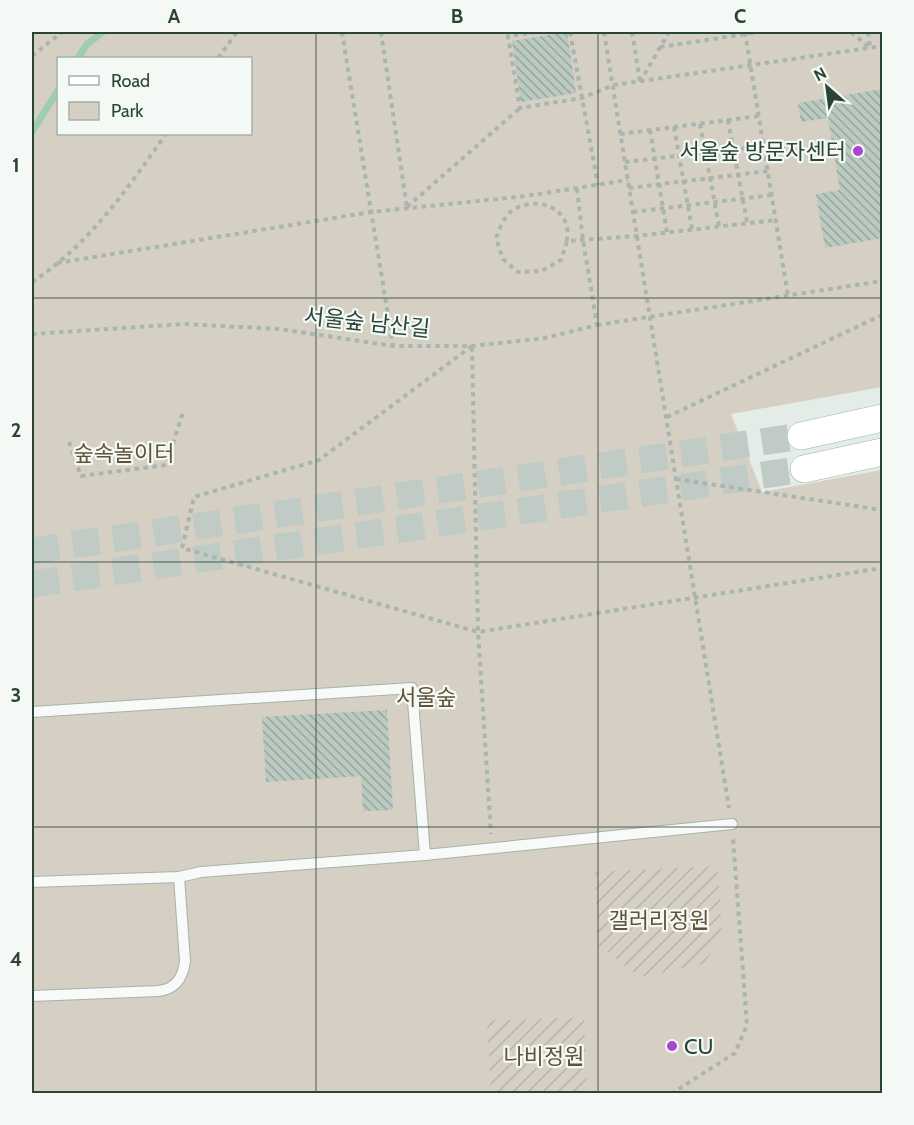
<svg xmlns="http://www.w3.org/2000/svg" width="914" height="1125" viewBox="0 0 914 1125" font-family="Cabin,'Noto Sans KR',sans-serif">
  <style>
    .park { fill: #d6cfc4; fill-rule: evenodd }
    .garden { fill: url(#garden-furrows) }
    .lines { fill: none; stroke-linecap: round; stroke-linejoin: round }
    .stream { stroke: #9ecdaf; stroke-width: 7 }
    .building { fill: url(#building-back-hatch) }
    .secondary-tunnel { stroke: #bfcbc4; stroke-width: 27; stroke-dasharray: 27 14; stroke-linecap: butt }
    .lane-casing { stroke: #a5b3ab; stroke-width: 12 }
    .secondary-casing { stroke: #a5b3ab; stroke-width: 28 }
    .path { stroke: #a9b5af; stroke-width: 4; stroke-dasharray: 4.5 4.5; stroke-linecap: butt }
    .lane { stroke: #f7faf8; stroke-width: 10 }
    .secondary { stroke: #fff; stroke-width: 27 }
    .grid { fill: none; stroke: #2a4537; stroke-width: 1.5; stroke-opacity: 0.55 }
    .poi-dot { fill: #a846d4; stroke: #f4f9f6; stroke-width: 2 }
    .labels { text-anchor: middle; stroke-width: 4.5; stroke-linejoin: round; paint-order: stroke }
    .poi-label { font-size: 22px; fill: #2a4537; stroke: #f4f9f6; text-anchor: end }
    .street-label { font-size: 22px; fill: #2a4537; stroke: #f4f9f6 }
    .park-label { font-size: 22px; fill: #625337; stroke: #f4f9f6 }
    .neatline { fill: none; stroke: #2a4537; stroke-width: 2 }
    .grid-label { font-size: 20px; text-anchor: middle; font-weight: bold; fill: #2a4537 }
  </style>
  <defs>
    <pattern id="garden-furrows" width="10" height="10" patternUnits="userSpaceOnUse" patternTransform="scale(1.5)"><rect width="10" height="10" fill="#d6cfc4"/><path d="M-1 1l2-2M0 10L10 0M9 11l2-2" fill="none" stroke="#b8b3a9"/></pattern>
    <pattern id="building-back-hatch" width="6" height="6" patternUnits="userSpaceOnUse" patternTransform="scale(1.5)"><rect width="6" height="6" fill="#bacac1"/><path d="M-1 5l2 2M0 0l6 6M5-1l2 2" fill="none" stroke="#97a69e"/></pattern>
  </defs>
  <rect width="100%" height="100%" fill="#e4ece7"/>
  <path class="park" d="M 32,32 L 882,32 L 882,387 L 731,414 L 762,492 L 882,470 L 882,1093 L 32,1093 ZM 58,58 L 250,58 L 250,134 L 58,134 Z"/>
  <g class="garden">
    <path d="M 718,866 L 722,939 L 703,964 L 639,977 L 598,945 L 595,872 Z"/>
    <path d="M 584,1017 L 587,1093 L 491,1093 L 487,1021 Z"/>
  </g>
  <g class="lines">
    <g class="stream">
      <path d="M 78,58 L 87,44 L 103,32"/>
      <path d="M 32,132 L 58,90"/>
    </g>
  </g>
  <g class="building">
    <path d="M 567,32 L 576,93 L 521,102 L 512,41 Z"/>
    <path d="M 882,89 L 882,238 L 825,248 L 816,194 L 840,190 L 828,118 L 801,122 L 798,103 Z"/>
    <path d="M 387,710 L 393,810 L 363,811 L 361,776 L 266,782 L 262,717 Z"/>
  </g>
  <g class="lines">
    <g class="secondary-tunnel">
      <path d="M 32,551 L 801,436"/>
      <path d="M 32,584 L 804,469"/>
    </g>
    <defs>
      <g id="lane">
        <path d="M 32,712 L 412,688 L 425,855"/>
        <path d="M 32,882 L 179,877 L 201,872 L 425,855 L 732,824"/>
        <path d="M 32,996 L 158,991 C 176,989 183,978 185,961 L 179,877"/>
      </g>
      <g id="secondary">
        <path d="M 801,436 L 882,418"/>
        <path d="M 804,469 L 882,452"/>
      </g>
    </defs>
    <use href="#lane" class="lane-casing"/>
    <use href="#secondary" class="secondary-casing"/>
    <g class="path">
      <path d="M 342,32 L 393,346"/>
      <path d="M 381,32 L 407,208"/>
      <path d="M 536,32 L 508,36 L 520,108 L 582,98 L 614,85 L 882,46"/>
      <path d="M 570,32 L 598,185"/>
      <path d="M 604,32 L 729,808"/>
      <path d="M 632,32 L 640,81"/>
      <path d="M 745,32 L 788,296"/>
      <path d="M 851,32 L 870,48"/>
      <path d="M 868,32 L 870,47"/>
      <path d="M 660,47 L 759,32"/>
      <path d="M 32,56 L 62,32"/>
      <path d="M 218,58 L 237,32"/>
      <path d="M 640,82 L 669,32"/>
      <path d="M 728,120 L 747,222"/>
      <path d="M 700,124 L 719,226"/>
      <path d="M 674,127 L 692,229"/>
      <path d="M 650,130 L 667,232"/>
      <path d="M 620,134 L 759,116"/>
      <path d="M 625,162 L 764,146"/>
      <path d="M 629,188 L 768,171"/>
      <path d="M 407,207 L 520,108"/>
      <path d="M 633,212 L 772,195"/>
      <path d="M 567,241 C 567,237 568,231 567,227 C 561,203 532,198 513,210 C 504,216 500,228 496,238 L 503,259 L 518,272 L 542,271 L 561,260 L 567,241 L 637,236 L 776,220"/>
      <path d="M 57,263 L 371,212 L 526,196 L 628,180"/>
      <path d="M 32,282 C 89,245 127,189 166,134"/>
      <path d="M 597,325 L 882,281"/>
      <path d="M 32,334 L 184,324 L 279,329 L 393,346 L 472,346 L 545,338 L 597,325 L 583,240 L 577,189"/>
      <path d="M 472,346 L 319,460 L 194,497 L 182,548 L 478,632 L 882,568"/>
      <path d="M 472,347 L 478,632 L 491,834"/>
      <path d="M 667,417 L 882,315"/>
      <path d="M 69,442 L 81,476 L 166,465 L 183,412"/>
      <path d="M 676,479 L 882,510"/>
      <path d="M 671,1094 L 735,1053 L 747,1025 L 733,839"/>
    </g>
    <use href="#lane" class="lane"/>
    <use href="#secondary" class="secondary"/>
  </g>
  <path class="grid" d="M 316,32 L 316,1094M 598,32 L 598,1094M 32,298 L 882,298M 32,562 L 882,562M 32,827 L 882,827"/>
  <g class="poi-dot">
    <circle cx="858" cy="151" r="6"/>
    <circle cx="672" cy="1046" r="6"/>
  </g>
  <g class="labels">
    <g class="poi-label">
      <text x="846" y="159">서울숲 방문자센터</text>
      <text x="684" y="1054" text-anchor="start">CU</text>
    </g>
    <g class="street-label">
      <text transform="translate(367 322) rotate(6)" y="8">서울숲 남산길</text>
    </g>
    <g class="park-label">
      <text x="124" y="461">숲속놀이터</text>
      <text x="426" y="705">서울숲</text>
      <text x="659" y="928">갤러리정원</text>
      <text x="544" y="1064">나비정원</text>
    </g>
  </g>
  <rect width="914" height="1125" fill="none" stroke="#f4f9f6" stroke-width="66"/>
  <rect x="57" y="57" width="195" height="78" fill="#f4f9f6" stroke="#a3b1aa" stroke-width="1.5"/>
  <rect x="69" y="76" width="30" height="9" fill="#ffffff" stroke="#a3b1aa" stroke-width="1.5"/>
  <text x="111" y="87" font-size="18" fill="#2a4537">Road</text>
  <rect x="69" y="102" width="30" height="18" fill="#d6cfc4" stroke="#a3b1aa" stroke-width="1.5"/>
  <text x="111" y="117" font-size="18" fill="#2a4537">Park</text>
  <g transform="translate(827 87) rotate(332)" stroke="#f4f9f6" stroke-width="4.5" paint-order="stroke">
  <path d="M0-4.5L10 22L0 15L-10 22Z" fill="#2a4537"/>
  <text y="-9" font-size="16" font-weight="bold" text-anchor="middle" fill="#2a4537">N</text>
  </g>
  <rect x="33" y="33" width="848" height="1059" class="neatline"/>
  <g class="grid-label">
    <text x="174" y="23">A</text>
    <text x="457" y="23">B</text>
    <text x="740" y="23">C</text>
    <text x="16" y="172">1</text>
    <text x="16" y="437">2</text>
    <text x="16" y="702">3</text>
    <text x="16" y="966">4</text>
  </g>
</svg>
